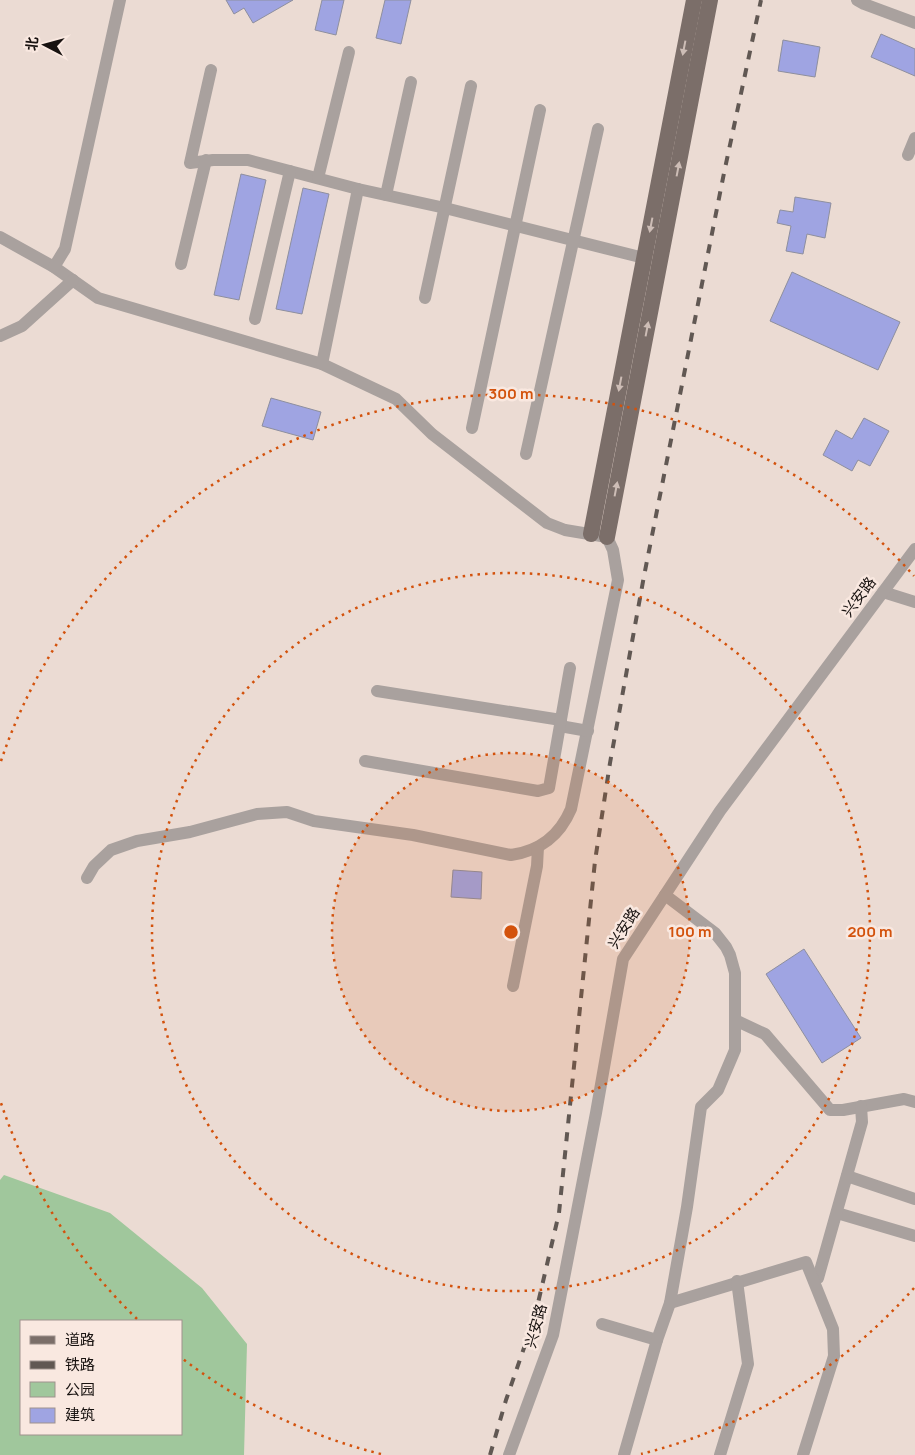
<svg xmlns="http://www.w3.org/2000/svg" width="915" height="1455" viewBox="0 0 915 1455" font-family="Manrope,'Noto Sans SC',sans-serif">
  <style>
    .green { fill: #a0c79c; fill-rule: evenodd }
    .building { fill: #9fa4e2; stroke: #8e8f9e }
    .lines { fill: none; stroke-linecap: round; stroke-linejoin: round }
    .minor { stroke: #a9a19e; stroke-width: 12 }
    .major { stroke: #7b6e69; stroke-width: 16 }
    .rail { stroke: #615853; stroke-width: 4; stroke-dasharray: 9 9; stroke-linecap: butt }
    .oneway { fill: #cdbdb6 }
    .ring { fill: none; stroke: #d3520c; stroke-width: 2.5; stroke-dasharray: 2.5 5 }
    .labels { text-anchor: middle; stroke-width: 5; stroke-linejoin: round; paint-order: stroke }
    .street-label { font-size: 15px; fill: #181210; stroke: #f9e8e0 }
    .centre { fill: #d3520c; stroke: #f9e8e0; stroke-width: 2.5 }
    .ring-label { font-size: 15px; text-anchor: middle; font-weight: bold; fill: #d3520c; stroke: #f9e8e0; stroke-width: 5; stroke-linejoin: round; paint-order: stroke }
  </style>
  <rect width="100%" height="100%" fill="#ebdbd3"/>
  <path class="green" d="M 4,1175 L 110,1213 L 202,1288 L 247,1344 L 244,1455 L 0,1455 L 0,1180 ZM 181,1321 L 181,1434 L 21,1434 L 21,1321 Z"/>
  <g class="building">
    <path d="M 226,0 L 293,0 L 253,23 L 244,8 L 234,14 Z"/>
    <path d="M 322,0 L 344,0 L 336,35 L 315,30 Z"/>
    <path d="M 385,0 L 411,0 L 401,44 L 376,38 Z"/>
    <path d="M 881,34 L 915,49 L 915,76 L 871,57 Z"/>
    <path d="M 783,40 L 820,47 L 815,77 L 778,71 Z"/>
    <path d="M 241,174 L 266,180 L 239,300 L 214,295 Z"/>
    <path d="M 303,188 L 329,194 L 302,314 L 276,309 Z"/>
    <path d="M 795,197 L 831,203 L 825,238 L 807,234 L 803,254 L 786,251 L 791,226 L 777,223 L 780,210 L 793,212 Z"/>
    <path d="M 792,272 L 900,322 L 878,370 L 770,321 Z"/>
    <path d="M 271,398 L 321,412 L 313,440 L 262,426 Z"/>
    <path d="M 864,418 L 889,431 L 870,466 L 858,460 L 852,471 L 823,455 L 836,430 L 852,439 Z"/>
    <path d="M 453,870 L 482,872 L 481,899 L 451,897 Z"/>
    <path d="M 804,949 L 861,1038 L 822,1063 L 766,974 Z"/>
  </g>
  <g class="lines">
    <g class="minor">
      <path d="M 857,0 L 864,4 L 915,23"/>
      <path d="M 211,70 L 190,163 L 213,160 L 248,160 L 358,189 L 445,208 L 644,258"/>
      <path d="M 908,155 L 915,138"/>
      <path d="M 318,178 L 349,52"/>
      <path d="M 386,195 L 411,82"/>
      <path d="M 0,237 L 54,267 L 98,298 L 322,364 L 396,399 L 432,434 L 547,523 L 565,530 L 607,537 L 613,550 L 618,580 L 571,809 C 560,835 540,851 511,855 L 413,835 L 314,821 L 287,812 L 257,814 L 190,832 L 137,841 L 111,850 L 94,866 L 87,878"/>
      <path d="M 181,264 L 206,160"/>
      <path d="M 54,267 L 65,249 L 120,0"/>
      <path d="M 425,298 L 471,86"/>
      <path d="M 255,319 L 290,171"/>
      <path d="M 0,336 L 22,326 L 73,280"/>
      <path d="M 322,364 L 358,189"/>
      <path d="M 472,428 L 540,110"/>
      <path d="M 526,454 L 598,129"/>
      <path d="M 883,592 L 915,602"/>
      <path d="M 377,691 L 561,720"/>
      <path d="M 560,726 L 588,731"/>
      <path d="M 365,761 L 538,791 L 549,788 L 570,668"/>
      <path d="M 513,986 L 537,866 L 538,847"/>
      <path d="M 735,1020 L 765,1034 L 830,1110 L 843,1110 L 904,1099 L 915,1102"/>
      <path d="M 847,1176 L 915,1199"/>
      <path d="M 837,1213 L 915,1236"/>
      <path d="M 818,1278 L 862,1122 L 861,1106"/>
      <path d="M 670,1303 L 806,1262 L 833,1329 L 834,1356 L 803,1455"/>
      <path d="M 602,1324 L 657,1340"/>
      <path d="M 509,1455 L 553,1335 L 596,1113 L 623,959 L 720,811 L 915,549"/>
      <path d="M 624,1455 L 657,1340 L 670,1303 L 687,1207 L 701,1107 L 718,1090 L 735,1050 L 735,973 L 730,955 L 726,947 L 715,933 L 665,895"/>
      <path d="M 720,1455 L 748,1364 L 737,1281"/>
    </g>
    <g class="major">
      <path d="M 591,534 L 694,0"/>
      <path d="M 607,537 L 710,0"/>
    </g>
    <path class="rail" d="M 490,1455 L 506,1400 L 535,1316 L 559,1213 L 595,861 L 610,763 L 644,576 L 724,173 L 761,0"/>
  </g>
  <defs><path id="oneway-solid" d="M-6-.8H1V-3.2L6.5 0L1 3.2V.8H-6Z" transform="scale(1.25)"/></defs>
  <g class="oneway">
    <use href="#oneway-solid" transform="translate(684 48) rotate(101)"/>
    <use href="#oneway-solid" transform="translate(678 169) rotate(-79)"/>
    <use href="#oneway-solid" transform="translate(651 225) rotate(101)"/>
    <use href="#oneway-solid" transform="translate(647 329) rotate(-79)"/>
    <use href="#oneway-solid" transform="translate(620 384) rotate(101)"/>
    <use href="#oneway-solid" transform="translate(616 489) rotate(-79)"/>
  </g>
  <circle cx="511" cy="932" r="179" fill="#d3520c" fill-opacity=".12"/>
  <g class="ring">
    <circle cx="511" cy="932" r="179"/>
    <circle cx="511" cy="932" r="359"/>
    <path d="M914 1288A538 538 0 0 1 641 1454M381 1454A538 538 0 0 1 183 1359M137 1319A538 538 0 0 1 1 1103M1 761A538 538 0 0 1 914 576"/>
  </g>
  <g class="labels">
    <g class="street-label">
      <text transform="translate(859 597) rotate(-53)" y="5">兴安路</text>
      <text transform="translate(624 928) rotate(-58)" y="5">兴安路</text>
      <text transform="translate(536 1326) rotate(-75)" y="5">兴安路</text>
    </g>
  </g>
  <circle cx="511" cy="932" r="8" class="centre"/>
  <g class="ring-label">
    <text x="511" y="399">300 m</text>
    <text x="690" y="937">100 m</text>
    <text x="870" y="937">200 m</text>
  </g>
  <rect x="20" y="1320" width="162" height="115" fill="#f9e8e0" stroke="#9f928d"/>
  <rect x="30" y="1336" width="25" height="8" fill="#7b6e69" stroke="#9f928d"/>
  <text x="65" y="1345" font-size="15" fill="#181210">道路</text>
  <rect x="30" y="1361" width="25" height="8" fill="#615853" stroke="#9f928d"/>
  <text x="65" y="1370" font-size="15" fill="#181210">铁路</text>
  <rect x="30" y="1382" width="25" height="15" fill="#a0c79c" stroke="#9f928d"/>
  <text x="65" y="1395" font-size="15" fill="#181210">公园</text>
  <rect x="30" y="1408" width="25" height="15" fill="#9fa4e2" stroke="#9f928d"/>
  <text x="65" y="1420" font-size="15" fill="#181210">建筑</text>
  <g transform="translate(45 45) rotate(276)" stroke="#f9e8e0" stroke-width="4" paint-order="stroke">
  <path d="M0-4L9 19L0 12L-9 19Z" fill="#181210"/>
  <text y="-8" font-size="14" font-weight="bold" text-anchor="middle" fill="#181210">北</text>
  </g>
</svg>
